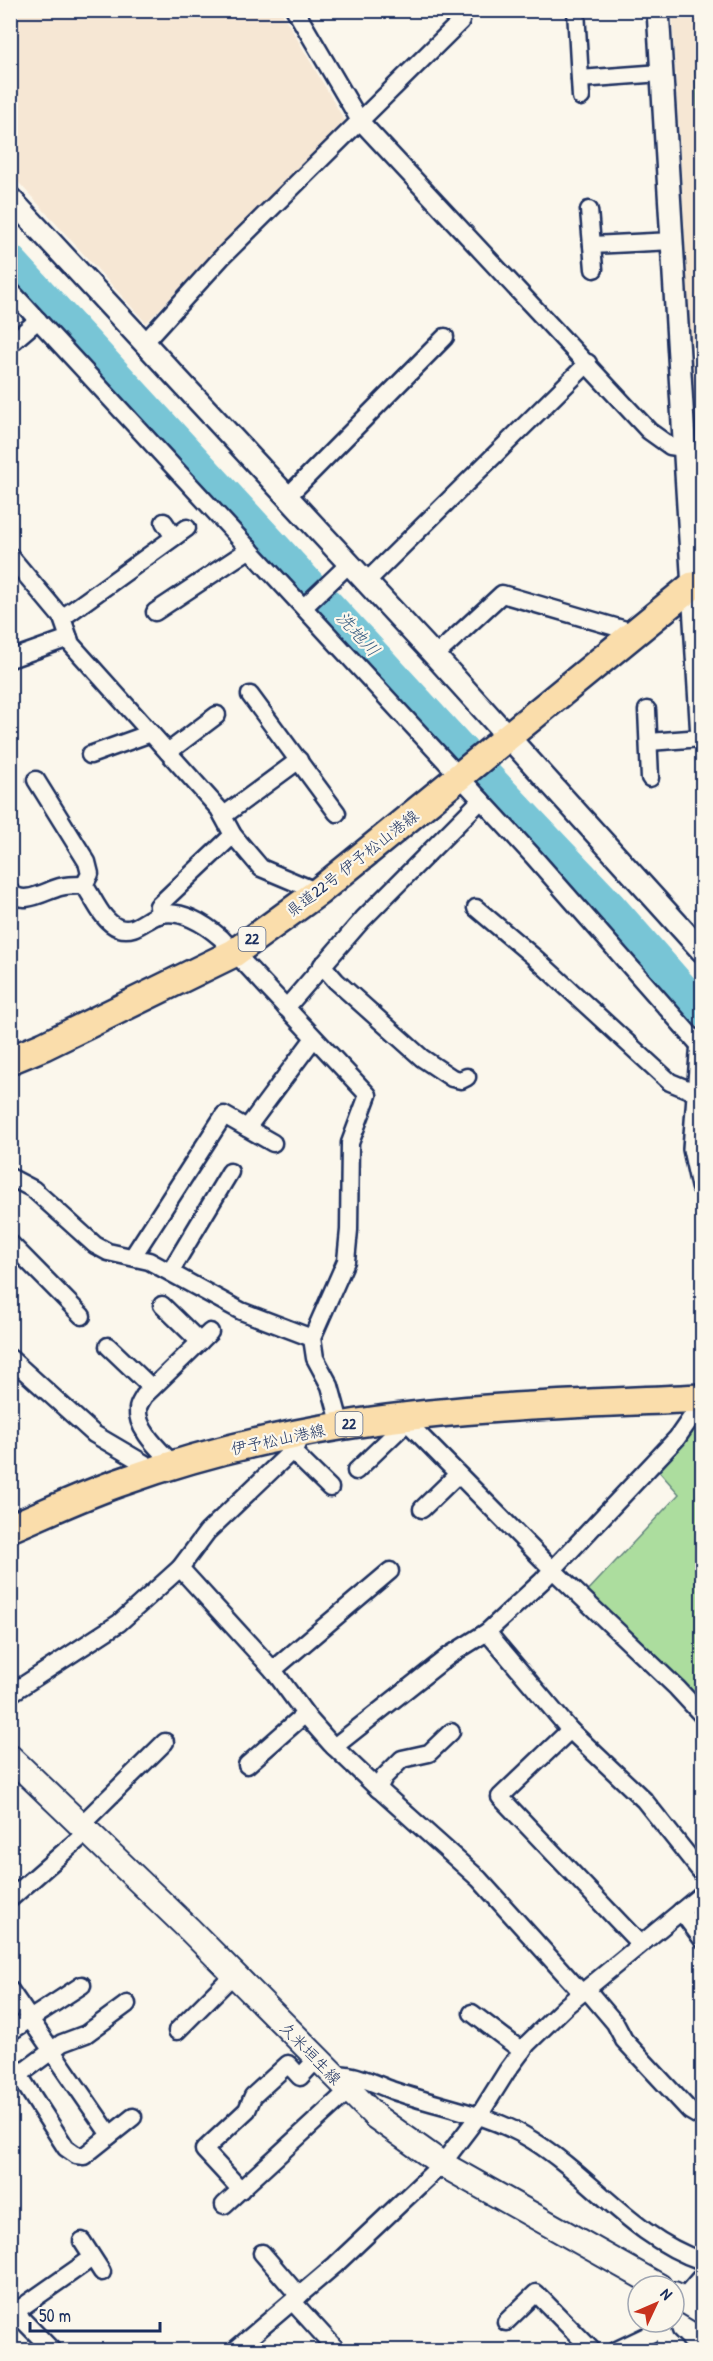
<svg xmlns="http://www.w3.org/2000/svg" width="713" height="2361" viewBox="0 0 713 2361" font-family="'Patrick Hand','Klee One',sans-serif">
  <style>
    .built { fill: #f6e7d4 }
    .green { fill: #acdd9e; stroke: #64867e; stroke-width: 1.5 }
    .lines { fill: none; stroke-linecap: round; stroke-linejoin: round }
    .river { stroke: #78c5d6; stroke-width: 32 }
    .minor-casing { stroke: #1b2f5e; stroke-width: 21 }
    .tertiary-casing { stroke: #1b2f5e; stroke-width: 26 }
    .secondary-casing { stroke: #1b2f5e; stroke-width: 28 }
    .primary-casing { stroke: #1b2f5e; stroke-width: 32 }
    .minor { stroke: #fbf7ec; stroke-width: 16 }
    .tertiary { stroke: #fbf7ec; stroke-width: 21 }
    .secondary { stroke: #fbf7ec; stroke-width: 24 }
    .primary { stroke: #faddab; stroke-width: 27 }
    .labels { text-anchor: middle; stroke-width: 4.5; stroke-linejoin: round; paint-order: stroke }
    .shield { fill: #fbf7ec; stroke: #5e6b89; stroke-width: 1.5 }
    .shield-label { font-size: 15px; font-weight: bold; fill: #1b2f5e }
    .street-label { font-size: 16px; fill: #1b2f5e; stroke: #fbf7ec }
    .water-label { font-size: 18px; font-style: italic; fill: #375c82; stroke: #fbf7ec }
  </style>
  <rect width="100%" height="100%" fill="#fbf7ec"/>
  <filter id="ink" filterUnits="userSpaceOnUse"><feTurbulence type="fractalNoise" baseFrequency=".0167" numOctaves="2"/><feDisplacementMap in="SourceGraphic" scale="12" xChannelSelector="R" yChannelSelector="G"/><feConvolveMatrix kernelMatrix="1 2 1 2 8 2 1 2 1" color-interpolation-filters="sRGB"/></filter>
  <g filter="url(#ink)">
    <g class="built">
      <path d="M 11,11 L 281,11 L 345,121 L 146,323 L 11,174 Z"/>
      <path d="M 672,11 L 702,11 L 702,536 Z"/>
    </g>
    <g class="green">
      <path d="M 702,50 L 702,208 L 695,70 L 698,57 Z"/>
      <path d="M 702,1409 L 702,1709 L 584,1595 L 679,1494 L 656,1468 Z"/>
    </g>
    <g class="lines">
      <path class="river" d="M 10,260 L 461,749 L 610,906 L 702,1011"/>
      <defs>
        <g id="minor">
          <path d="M 295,10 L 360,121 L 649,431 L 670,446 L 684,448"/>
          <path d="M 576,10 L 581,97"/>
          <path d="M 580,79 L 661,73"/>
          <path d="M 589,210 L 594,269"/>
          <path d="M 592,245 L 673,241"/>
          <path d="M 10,290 L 532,855 L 701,1047"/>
          <path d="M 145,342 L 223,256 L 461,21"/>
          <path d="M 10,344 L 38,320"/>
          <path d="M 287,497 L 445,337"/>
          <path d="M 164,522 L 174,537"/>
          <path d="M 10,556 L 62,618 L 71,644 L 219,809 L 233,835 L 261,868 L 318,892"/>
          <path d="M 366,582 L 588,363"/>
          <path d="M 304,607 L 349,564"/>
          <path d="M 155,612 L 250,549"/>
          <path d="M 62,618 L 187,528"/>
          <path d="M 435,656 L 502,594 L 636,633"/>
          <path d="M 10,659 L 69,638"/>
          <path d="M 250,695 L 337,813"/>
          <path d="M 647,710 L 650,778"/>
          <path d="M 649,742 L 702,738"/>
          <path d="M 168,752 L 217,715"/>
          <path d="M 90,755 L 151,733"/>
          <path d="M 36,780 L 87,862 L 90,874 L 84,885"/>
          <path d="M 223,816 L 299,760"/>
          <path d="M 10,891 C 22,907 45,891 60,887 C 67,885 76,885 84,885 C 94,898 102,922 119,928 C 135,933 144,920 158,915 C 180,908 205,924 221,938 L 368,1095 L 350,1143 L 349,1230 L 346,1261 L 312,1338 L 315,1358 L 330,1386 L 341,1426"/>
          <path d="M 476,908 L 534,957 L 670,1082 L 697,1093"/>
          <path d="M 159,915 L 158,906 L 233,835"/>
          <path d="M 322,965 L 336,981 L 422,1058 L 452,1078 L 461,1080 L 467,1077"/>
          <path d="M 286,1008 L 363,919 L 481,800"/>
          <path d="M 247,1128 L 314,1038"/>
          <path d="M 10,1177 L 33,1189 L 95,1245 L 108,1252 L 149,1261 L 241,1311 L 312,1338"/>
          <path d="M 10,1243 L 82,1316"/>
          <path d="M 133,1256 L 224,1115 L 273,1143"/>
          <path d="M 170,1272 L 230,1172"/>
          <path d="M 162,1305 L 200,1342"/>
          <path d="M 108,1346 L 152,1388"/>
          <path d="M 10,1358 L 94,1434 L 157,1471"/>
          <path d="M 402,1417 L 552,1569 L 677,1688 L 702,1715"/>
          <path d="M 292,1451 L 330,1488"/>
          <path d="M 174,1465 C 161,1451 136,1430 138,1409 C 138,1405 142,1400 144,1396 L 210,1332"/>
          <path d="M 356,1471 L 407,1422"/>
          <path d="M 422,1509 L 457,1475"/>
          <path d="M 180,1568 L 207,1532 L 295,1448 L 298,1441 L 298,1434"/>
          <path d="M 487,1632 L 570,1730 L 644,1800 L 702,1873"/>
          <path d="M 273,1670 L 390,1571"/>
          <path d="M 10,1694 L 119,1623 L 180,1568 L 273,1670 L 309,1719 L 331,1744 L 373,1784 L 479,1879 L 581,1992"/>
          <path d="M 570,1730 L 500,1797 L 640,1944"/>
          <path d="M 334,1747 L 450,1655 L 487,1632 L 542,1581 L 677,1438 L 702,1402"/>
          <path d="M 247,1765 L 305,1714"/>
          <path d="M 378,1789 L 384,1777 L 402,1759 L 429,1753 L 451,1732"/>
          <path d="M 81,1825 L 165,1742"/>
          <path d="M 10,1899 L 88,1831"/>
          <path d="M 681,1911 L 702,1939"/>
          <path d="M 10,1990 L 110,2135"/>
          <path d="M 587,1990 L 615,2023 L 624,2040 L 690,2111 L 702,2118"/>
          <path d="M 127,2004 L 86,2034 L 62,2043 L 19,2075 L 66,2148 L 76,2155 L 84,2156 L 133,2117"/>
          <path d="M 472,2013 L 522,2051"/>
          <path d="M 177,2031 L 234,1974"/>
          <path d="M 10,2032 L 82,1985"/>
          <path d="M 334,2076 C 346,2069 380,2086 394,2091 C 440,2107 491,2114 532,2140 C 592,2177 632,2237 702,2261"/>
          <path d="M 241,2190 L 204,2150 L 247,2110 L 253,2096 L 288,2064 L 300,2077 L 317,2059"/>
          <path d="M 224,2205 L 348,2091"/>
          <path d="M 82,2241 L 102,2272"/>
          <path d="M 262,2253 L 299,2296"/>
          <path d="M 682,2299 L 702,2276"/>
          <path d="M 293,2302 L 337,2350"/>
          <path d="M 10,2307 L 52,2350"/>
          <path d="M 15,2312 L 92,2258"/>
          <path d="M 506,2322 L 536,2293 L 592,2350"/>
          <path d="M 661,2329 L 665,2340 L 675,2350"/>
          <path d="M 235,2350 L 335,2265 L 442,2164 L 480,2114 L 507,2071 L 527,2044 L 567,2005 L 702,1894"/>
          <path d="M 617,2350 L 661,2329 L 664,2322"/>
        </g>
        <g id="tertiary">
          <path d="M 658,10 L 702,737"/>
          <path d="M 10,198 L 435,656 L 702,951"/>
          <path d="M 702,1041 L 694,1149 L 702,1186"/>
        </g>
        <g id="secondary">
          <path d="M 10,1757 L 190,1930 L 376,2117 L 442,2164 L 659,2286"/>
          <path d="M 674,2294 L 702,2311"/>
        </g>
        <g id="primary">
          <path d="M 10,1060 L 44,1046 L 234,953 L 318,892 L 367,852 L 692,586"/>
          <path d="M 10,1528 C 48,1512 85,1494 124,1481 C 194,1456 267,1438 340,1426 C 459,1406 582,1404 702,1398"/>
        </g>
      </defs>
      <use href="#minor" class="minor-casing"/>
      <use href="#tertiary" class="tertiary-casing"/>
      <use href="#secondary" class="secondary-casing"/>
      <use href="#primary" class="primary-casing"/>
      <use href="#minor" class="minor"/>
      <use href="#tertiary" class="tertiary"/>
      <use href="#secondary" class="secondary"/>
      <use href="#primary" class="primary"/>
    </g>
  </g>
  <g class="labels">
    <g class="shield">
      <rect x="238.5" y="927" width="27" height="24" rx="4.5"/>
      <rect x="335.5" y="1412" width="27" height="24" rx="4.5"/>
    </g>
    <g class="shield-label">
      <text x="252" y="944">22</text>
      <text x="349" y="1429">22</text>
    </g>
    <g class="street-label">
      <text transform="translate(352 863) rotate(-38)" y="6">県道22号 伊予松山港線</text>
      <text transform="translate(278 1439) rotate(-12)" y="6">伊予松山港線</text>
      <text transform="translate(311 2053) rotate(46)" y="6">久米垣生線</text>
    </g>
    <g class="water-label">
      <text transform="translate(358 634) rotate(47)" y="6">洗地川</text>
    </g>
  </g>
  <rect width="713" height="2361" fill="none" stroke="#fbf7ec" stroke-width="36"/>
  <rect x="18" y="18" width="677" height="2325" fill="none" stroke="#1b2f5e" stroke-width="2" filter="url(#ink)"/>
  <g transform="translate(656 2304) rotate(46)"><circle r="28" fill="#fbf7ec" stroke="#a1a7b3" stroke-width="1.5"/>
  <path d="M0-4.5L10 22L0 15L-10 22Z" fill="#c8321e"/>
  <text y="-9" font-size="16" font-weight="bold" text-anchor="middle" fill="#1b2f5e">N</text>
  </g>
  <path d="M30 2322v9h130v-9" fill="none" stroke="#1b2f5e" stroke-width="3"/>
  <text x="39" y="2322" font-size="18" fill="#1b2f5e" stroke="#fbf7ec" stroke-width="4.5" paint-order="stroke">50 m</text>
</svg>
